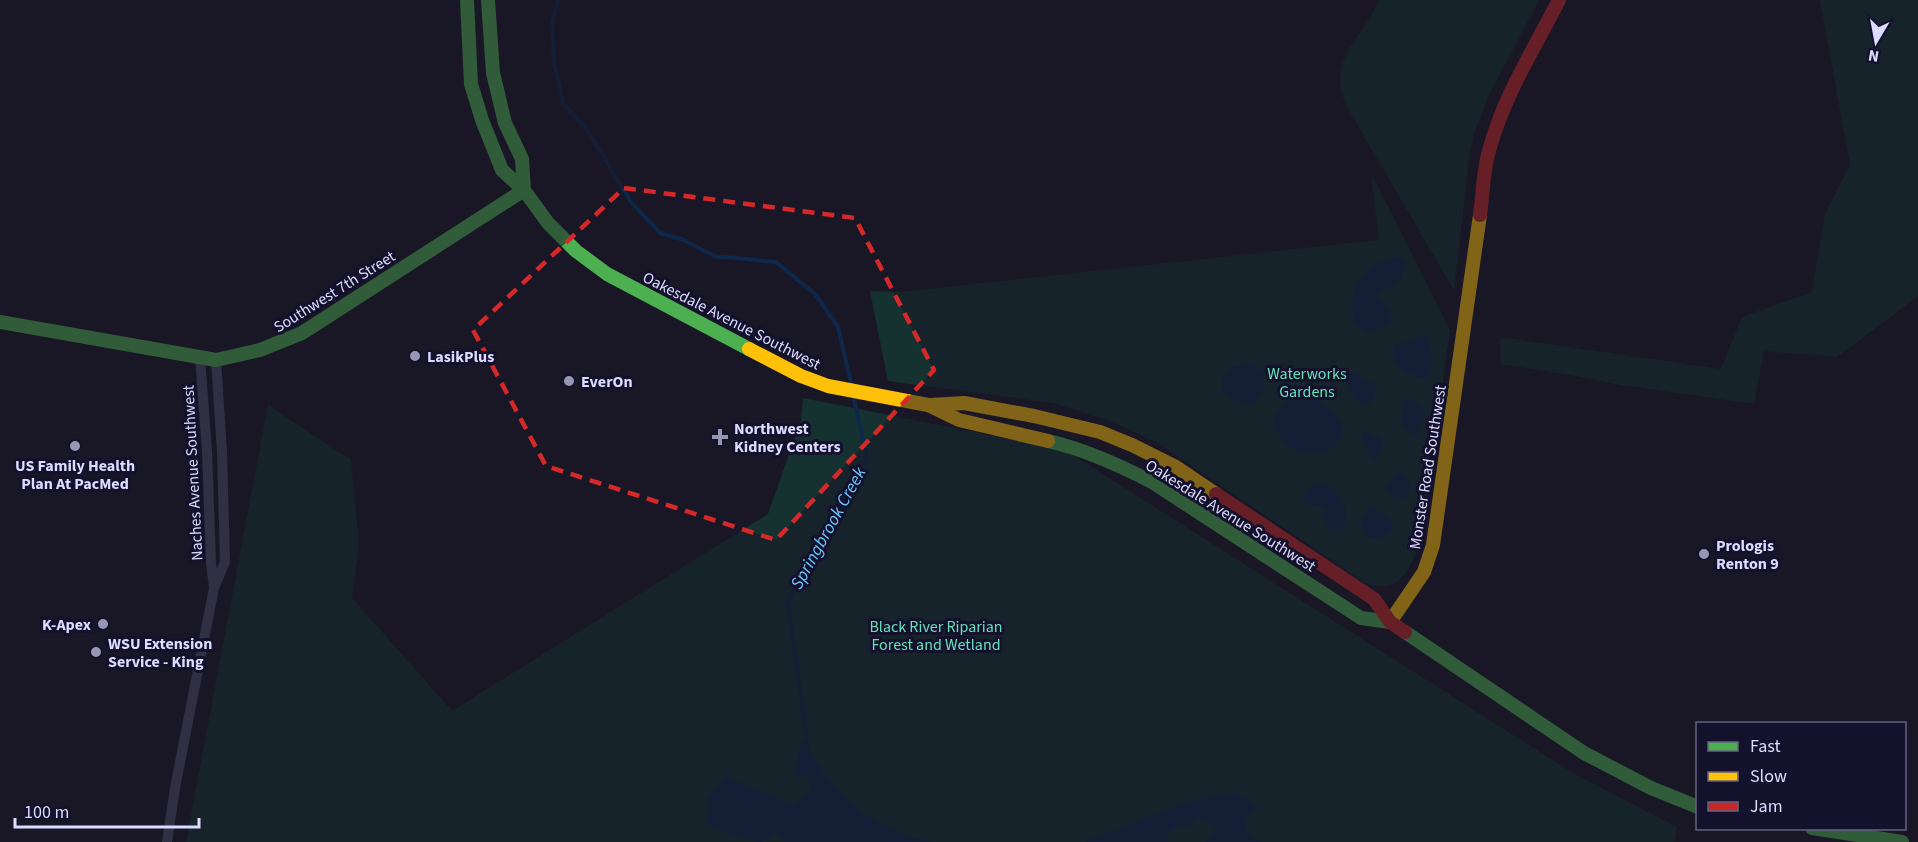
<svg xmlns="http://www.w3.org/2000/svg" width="1918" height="842" viewBox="0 0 1918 842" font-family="'Source Sans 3',sans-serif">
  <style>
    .green { fill: #153230 }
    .water { fill: #0e284b }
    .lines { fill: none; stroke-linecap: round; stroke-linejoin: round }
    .stream { stroke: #0e284b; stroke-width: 4 }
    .street { stroke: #4d4d66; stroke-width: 10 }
    .fast { stroke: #4caf50; stroke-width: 14 }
    .slow { stroke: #ffc107; stroke-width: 14 }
    .jam { stroke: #c62828; stroke-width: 14 }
    .marked { fill: none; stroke: #d62828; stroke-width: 4.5; stroke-dasharray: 12 8; stroke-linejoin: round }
    .poi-dot { fill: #9897b3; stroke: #14112c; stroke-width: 2 }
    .labels { text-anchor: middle; stroke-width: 6; stroke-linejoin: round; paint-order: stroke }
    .street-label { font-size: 16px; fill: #dddcff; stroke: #14112c }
    .poi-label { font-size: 16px; font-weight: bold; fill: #dddcff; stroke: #14112c; text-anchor: start }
    .park-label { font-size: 16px; fill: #66e1b8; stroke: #14112c }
    .water-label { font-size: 18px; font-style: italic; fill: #6ac6fe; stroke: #14112c }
  </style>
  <rect width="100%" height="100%" fill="#191726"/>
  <g class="green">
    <path d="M 1379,0 L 1539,0 L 1490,93 L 1474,132 L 1469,159 L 1454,290 L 1347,107 C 1325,59 1362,41 1379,0 Z"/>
    <path d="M 1820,0 L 1918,0 L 1918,296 L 1837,357 L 1764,351 L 1754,404 L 1621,385 L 1575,376 L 1501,364 L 1500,337 L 1721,369 L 1742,317 L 1812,292 L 1825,214 L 1850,165 Z"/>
    <path d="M 1371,173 L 1450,330 L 1419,547 C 1406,573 1399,595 1365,583 L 1158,443 L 1108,420 L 1054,403 L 888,381 L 870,291 L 901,292 L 1379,240 Z"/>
    <path d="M 803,398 L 1065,450 L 1576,775 L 1677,827 L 1674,842 L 186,842 L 268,405 L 351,460 L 359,545 L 352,598 L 452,711 L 768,514 L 801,420 Z"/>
  </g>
  <g class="water">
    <path d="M 1394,257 L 1404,259 C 1404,280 1402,285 1380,290 L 1377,298 C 1399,316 1396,326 1367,332 C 1355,325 1352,319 1352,305 C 1353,278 1370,265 1394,257 Z"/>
    <path d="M 1420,336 L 1426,336 C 1434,347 1434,368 1425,379 C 1407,374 1385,365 1395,343 L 1404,343 Z"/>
    <path d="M 1250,364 L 1264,371 C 1264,389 1266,394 1251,404 L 1235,401 L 1222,392 L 1222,380 L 1232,366 Z"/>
    <path d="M 1351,372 L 1375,384 C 1377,393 1374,399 1368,405 C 1352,401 1347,390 1345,374 Z"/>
    <path d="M 1308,391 L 1342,422 L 1341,437 L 1332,449 C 1303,461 1282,451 1273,420 C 1282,403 1289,396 1308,391 Z"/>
    <path d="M 1406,397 C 1416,401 1422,405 1426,414 L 1417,436 L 1403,428 C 1401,417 1400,407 1406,397 Z"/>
    <path d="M 1364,430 L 1383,440 L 1381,452 L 1374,461 C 1368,452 1358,440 1364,430 Z"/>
    <path d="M 1401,473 C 1410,480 1414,490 1404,499 L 1388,493 L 1386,488 C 1390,482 1393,475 1401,473 Z"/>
    <path d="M 1314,484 L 1329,485 C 1343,497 1353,512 1341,529 L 1330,529 L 1324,520 L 1325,506 L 1316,507 L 1303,502 L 1305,491 Z"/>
    <path d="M 1371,508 C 1381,510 1387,517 1394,524 C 1384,547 1360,543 1361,518 Z"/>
    <path d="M 806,737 C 820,782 858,815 901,833 C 910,837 922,839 932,842 L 785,842 L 775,832 L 762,842 L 758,842 L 734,835 L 707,824 L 708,799 L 726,776 L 791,805 L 811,791 L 807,777 L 795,775 L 801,743 Z"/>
    <path d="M 1233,792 L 1258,805 L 1244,821 L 1248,834 L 1260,842 L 1206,842 L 1216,830 L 1214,825 L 1197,817 L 1188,826 L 1176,827 L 1168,835 L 1168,842 L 1084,842 L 1179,805 Z"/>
  </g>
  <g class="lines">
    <g class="stream">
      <path d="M 558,0 L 552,23 L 554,61 L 563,104 L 586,128 L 631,202 L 660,233 L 684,240 L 714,256 L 776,262 L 816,295 L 838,327 L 852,387"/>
      <path d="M 807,742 L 788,602 L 867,457 L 853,395"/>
    </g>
    <g class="street">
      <path d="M 200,357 L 207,451 L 211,563 L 214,588"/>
      <path d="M 167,842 L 175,788 L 214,588 L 225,562 L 222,452 L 216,360"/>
    </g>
    <g class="fast">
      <path d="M 467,0 L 471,84 L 482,120 L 502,170 L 524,190 L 548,223 L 576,251 L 607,274 L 749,349"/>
      <path d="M 488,0 L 493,73 L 505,123 L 522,159 L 524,190"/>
      <path d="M 0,322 L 216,360 L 260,350 L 302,333 L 524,190"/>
      <path d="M 1048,441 C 1084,449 1119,465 1152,482 L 1361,618 L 1390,622"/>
      <path d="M 1405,632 L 1584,753 L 1651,788 L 1698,807"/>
      <path d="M 1812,828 L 1902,842"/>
    </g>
    <g class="slow">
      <path d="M 749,349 L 801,376 L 828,386 L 928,405 L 959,420 L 1048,441"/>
      <path d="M 931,405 L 964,403 L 1034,416 L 1100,432 L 1132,445 L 1176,467 L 1216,494"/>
      <path d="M 1390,622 L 1424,572 L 1433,545 L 1480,215"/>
    </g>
    <g class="jam">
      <path d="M 1480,215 C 1483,194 1483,171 1489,151 C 1503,97 1534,49 1559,0"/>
      <path d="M 1216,494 L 1374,599 L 1390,622 L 1405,632"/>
    </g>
  </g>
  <path d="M0 0H1918V842H0ZM 624,188 L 855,218 L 934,370 L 776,540 L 546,466 L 473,330 Z" fill="#191726" fill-opacity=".55" fill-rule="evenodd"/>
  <path class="marked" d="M 624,188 L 855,218 L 934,370 L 776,540 L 546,466 L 473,330 Z"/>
  <g class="poi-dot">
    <circle cx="415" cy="356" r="6"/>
    <circle cx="569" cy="381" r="6"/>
    <path d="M717 428h6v6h6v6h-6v6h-6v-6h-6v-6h6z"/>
    <circle cx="75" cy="446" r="6"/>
    <circle cx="1704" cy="554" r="6"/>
    <circle cx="103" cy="624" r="6"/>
    <circle cx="96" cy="652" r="6"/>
  </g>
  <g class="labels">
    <g class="street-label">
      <text transform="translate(334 291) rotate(-32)" y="6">Southwest 7th Street</text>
      <text transform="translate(732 320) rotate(27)" y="6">Oakesdale Avenue Southwest</text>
      <text transform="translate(1427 467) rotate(-81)" y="6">Monster Road Southwest</text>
      <text transform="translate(192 473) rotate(-93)" y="6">Naches Avenue Southwest</text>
      <text transform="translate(1231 515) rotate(32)" y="6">Oakesdale Avenue Southwest</text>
    </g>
    <g class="poi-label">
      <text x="427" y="362">LasikPlus</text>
      <text x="581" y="387">EverOn</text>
      <text x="734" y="434">Northwest<tspan x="734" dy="18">Kidney Centers</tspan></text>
      <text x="75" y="471" text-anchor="middle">US Family Health<tspan x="75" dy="18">Plan At PacMed</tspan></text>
      <text x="1716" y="551">Prologis<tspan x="1716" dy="18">Renton 9</tspan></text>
      <text x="91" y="630" text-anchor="end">K-Apex</text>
      <text x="108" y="649">WSU Extension<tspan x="108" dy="18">Service - King</tspan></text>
    </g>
    <g class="park-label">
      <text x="1307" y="379">Waterworks<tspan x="1307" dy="18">Gardens</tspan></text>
      <text x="936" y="632">Black River Riparian<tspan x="936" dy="18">Forest and Wetland</tspan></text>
    </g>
    <g class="water-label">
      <text transform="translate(828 528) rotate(-61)" y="6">Springbrook Creek</text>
    </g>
  </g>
  <rect x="1696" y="722" width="210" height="108" fill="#14112c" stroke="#646280" stroke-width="1.5"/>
  <rect x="1708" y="742" width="30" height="9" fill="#4caf50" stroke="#646280" stroke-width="1.5"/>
  <text x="1750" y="752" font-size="18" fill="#dddcff">Fast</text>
  <rect x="1708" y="772" width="30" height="9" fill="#ffc107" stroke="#646280" stroke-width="1.5"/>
  <text x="1750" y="782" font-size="18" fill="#dddcff">Slow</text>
  <rect x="1708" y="802" width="30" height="9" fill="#c62828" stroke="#646280" stroke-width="1.5"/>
  <text x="1750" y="812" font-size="18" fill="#dddcff">Jam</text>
  <g transform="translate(1876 42) rotate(190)" stroke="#14112c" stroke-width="4.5" paint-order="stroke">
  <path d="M0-4.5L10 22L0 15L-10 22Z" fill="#dddcff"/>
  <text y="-9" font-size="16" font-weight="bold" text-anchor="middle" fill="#dddcff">N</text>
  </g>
  <path d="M15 818v9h184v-9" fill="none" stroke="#dddcff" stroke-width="3"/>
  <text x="24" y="818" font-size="18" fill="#dddcff" stroke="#14112c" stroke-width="4.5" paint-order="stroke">100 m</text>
</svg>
